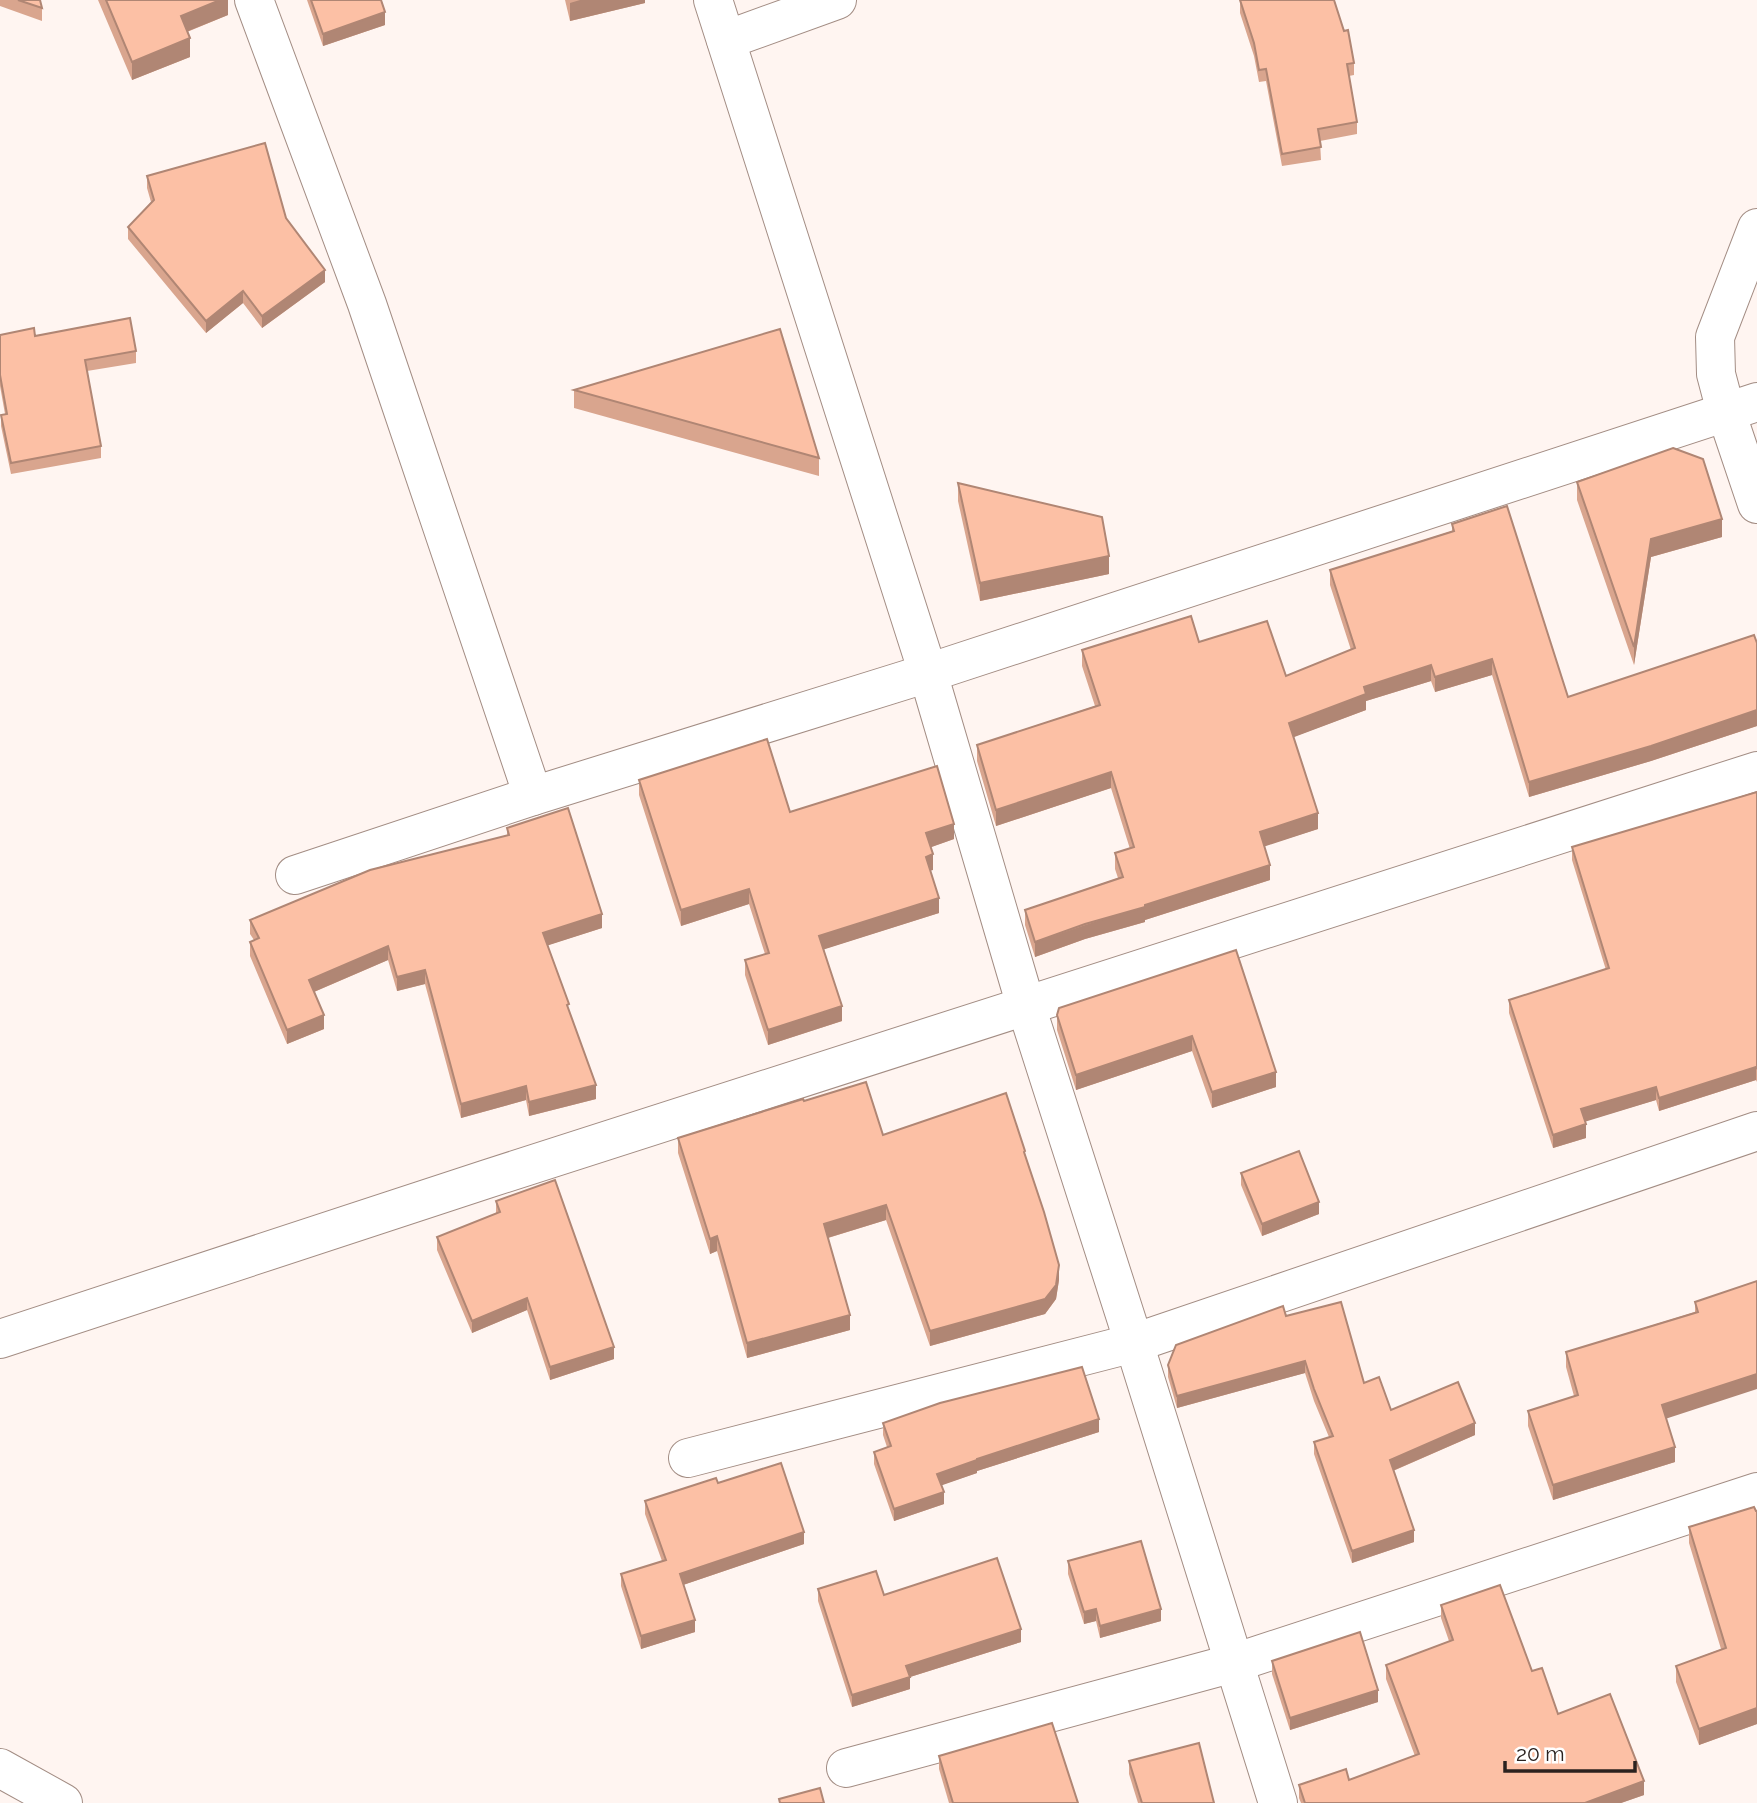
<svg xmlns="http://www.w3.org/2000/svg" width="1757" height="1803" viewBox="0 0 1757 1803" font-family="Raleway,sans-serif">
  <style>
    .lines { fill: none; stroke-linecap: round; stroke-linejoin: round }
    .minor-casing { stroke: #a38d84; stroke-width: 40 }
    .minor { stroke: #fff; stroke-width: 38 }
    .wall { fill: #d9a58e }
    .shaded-wall { fill: #b08674 }
    .building { fill: #fcc0a5; stroke: #b08674; stroke-width: 2 }
  </style>
  <rect width="100%" height="100%" fill="#fff5f1"/>
  <g class="lines">
    <defs>
      <g id="minor">
        <path d="M 254,0 L 367,304 L 533,796"/>
        <path d="M 713,0 L 928,673 L 1026,1006 L 1134,1343 L 1278,1803"/>
        <path d="M 726,40 L 837,0"/>
        <path d="M 1757,228 L 1715,337 L 1716,374 L 1726,412 L 1757,504"/>
        <path d="M 295,875 L 533,796 L 928,673 L 1757,402"/>
        <path d="M 0,1339 L 487,1179 L 1757,771"/>
        <path d="M 688,1458 L 1134,1343 L 1757,1131"/>
        <path d="M 0,1768 L 63,1803"/>
        <path d="M 846,1768 L 1234,1663 L 1757,1492"/>
      </g>
    </defs>
    <use href="#minor" class="minor-casing"/>
    <use href="#minor" class="minor"/>
  </g>
  <g class="wall">
    <path d="M 0,0 L 40,0 L 42,8 L 42,21 L 0,6 Z"/>
    <path d="M 98,0 L 228,0 L 228,15 L 187,32 L 190,57 L 132,80 Z"/>
    <path d="M 307,0 L 381,0 L 385,25 L 323,46 Z"/>
    <path d="M 565,0 L 645,0 L 645,3 L 570,21 Z"/>
    <path d="M 1240,0 L 1354,63 L 1354,75 L 1349,76 L 1357,122 L 1357,134 L 1320,141 L 1321,160 L 1282,166 L 1266,81 L 1259,82 L 1254,56 L 1240,13 Z"/>
    <path d="M 147,176 L 286,218 L 325,282 L 262,328 L 243,303 L 206,333 L 128,239 L 128,227 L 151,202 L 147,188 Z"/>
    <path d="M 0,335 L 35,336 L 136,351 L 136,363 L 87,371 L 101,446 L 101,458 L 11,474 L 1,426 L 1,415 L 5,414 L 0,386 Z"/>
    <path d="M 574,390 L 819,458 L 819,476 L 574,408 Z"/>
    <path d="M 1577,482 L 1722,537 L 1651,557 L 1634,665 L 1577,500 Z"/>
    <path d="M 958,483 L 1109,574 L 980,601 L 958,501 Z"/>
    <path d="M 1452,524 L 1568,697 L 1757,643 L 1757,726 L 1651,761 L 1529,797 L 1492,675 L 1435,692 L 1431,681 L 1366,701 L 1366,710 L 1293,737 L 1318,829 L 1264,846 L 1270,880 L 1145,920 L 1145,922 L 1085,939 L 1035,957 L 1025,925 L 1025,910 L 1118,878 L 1115,869 L 1115,853 L 1130,849 L 1111,788 L 996,826 L 977,761 L 977,745 L 1095,706 L 1082,666 L 1082,650 L 1199,642 L 1286,676 L 1351,650 L 1330,585 L 1330,570 L 1452,531 Z"/>
    <path d="M 639,780 L 790,812 L 954,839 L 931,847 L 933,870 L 930,870 L 939,913 L 824,949 L 842,1021 L 768,1045 L 745,975 L 745,960 L 765,954 L 749,904 L 681,926 L 639,795 Z"/>
    <path d="M 1757,792 L 1757,1082 L 1756,1080 L 1659,1111 L 1656,1100 L 1585,1121 L 1586,1138 L 1553,1148 L 1509,1013 L 1509,1000 L 1606,970 L 1572,860 L 1572,847 Z"/>
    <path d="M 507,828 L 602,928 L 548,945 L 596,1099 L 529,1116 L 526,1100 L 461,1118 L 425,984 L 397,991 L 388,960 L 314,992 L 324,1029 L 287,1044 L 250,956 L 250,942 L 254,940 L 250,934 L 250,920 L 507,835 Z"/>
    <path d="M 1236,950 L 1276,1087 L 1212,1108 L 1192,1051 L 1076,1090 L 1057,1030 L 1057,1015 Z"/>
    <path d="M 804,1101 L 883,1135 L 1025,1157 L 1059,1280 L 1056,1299 L 1045,1314 L 930,1346 L 886,1220 L 828,1238 L 850,1330 L 747,1358 L 717,1251 L 710,1254 L 678,1153 L 678,1138 Z"/>
    <path d="M 1241,1173 L 1319,1214 L 1262,1236 L 1241,1185 Z"/>
    <path d="M 496,1201 L 614,1359 L 550,1380 L 527,1310 L 472,1333 L 437,1250 L 437,1237 L 496,1214 Z"/>
    <path d="M 1757,1281 L 1666,1419 L 1675,1462 L 1553,1500 L 1528,1426 L 1528,1411 L 1574,1396 L 1566,1367 L 1566,1352 L 1695,1312 L 1695,1302 Z"/>
    <path d="M 1286,1316 L 1364,1383 L 1391,1410 L 1475,1435 L 1393,1471 L 1414,1542 L 1352,1563 L 1314,1454 L 1314,1442 L 1329,1437 L 1314,1401 L 1305,1373 L 1177,1408 L 1168,1377 L 1168,1365 Z"/>
    <path d="M 883,1423 L 1099,1432 L 977,1471 L 977,1473 L 941,1485 L 944,1504 L 894,1521 L 874,1464 L 874,1452 L 887,1447 L 883,1435 Z"/>
    <path d="M 718,1483 L 804,1544 L 683,1585 L 695,1632 L 641,1649 L 621,1586 L 621,1574 L 662,1561 L 645,1514 L 645,1501 Z"/>
    <path d="M 1689,1527 L 1757,1724 L 1699,1745 L 1676,1682 L 1676,1666 L 1721,1649 L 1689,1543 Z"/>
    <path d="M 1068,1561 L 1161,1621 L 1100,1638 L 1096,1621 L 1084,1624 L 1068,1574 Z"/>
    <path d="M 818,1589 L 884,1595 L 1021,1642 L 910,1677 L 910,1689 L 852,1707 L 818,1601 Z"/>
    <path d="M 1441,1605 L 1532,1671 L 1558,1714 L 1644,1795 L 1621,1803 L 1301,1803 L 1299,1798 L 1299,1785 L 1349,1780 L 1415,1756 L 1386,1679 L 1386,1665 L 1449,1641 L 1441,1618 Z"/>
    <path d="M 1272,1661 L 1378,1702 L 1290,1730 L 1272,1674 Z"/>
    <path d="M 939,1756 L 1078,1803 L 949,1803 L 939,1769 Z"/>
    <path d="M 1129,1761 L 1214,1803 L 1138,1803 L 1129,1774 Z"/>
  </g>
  <g class="shaded-wall">
    <path d="M 220,0 L 228,0 L 228,15 L 181,34 L 181,16 Z"/>
    <path d="M 580,0 L 645,0 L 645,3 L 570,21 L 570,3 Z"/>
    <path d="M 385,12 L 385,25 L 323,46 L 323,34 Z"/>
    <path d="M 190,38 L 190,57 L 132,80 L 132,62 Z"/>
    <path d="M 325,270 L 325,282 L 262,328 L 262,316 Z"/>
    <path d="M 243,291 L 243,303 L 206,333 L 206,321 Z"/>
    <path d="M 1722,519 L 1722,537 L 1651,557 L 1634,665 L 1634,647 L 1651,539 Z"/>
    <path d="M 1109,556 L 1109,574 L 980,601 L 980,583 Z"/>
    <path d="M 1492,659 L 1492,675 L 1435,692 L 1435,677 Z"/>
    <path d="M 1431,665 L 1431,681 L 1366,701 L 1366,710 L 1289,739 L 1289,723 L 1364,687 Z"/>
    <path d="M 1757,710 L 1757,726 L 1651,761 L 1529,797 L 1529,782 Z"/>
    <path d="M 1111,772 L 1111,788 L 996,826 L 996,810 Z"/>
    <path d="M 1318,813 L 1318,829 L 1260,848 L 1260,832 Z"/>
    <path d="M 954,824 L 954,839 L 926,849 L 926,833 Z"/>
    <path d="M 933,854 L 933,870 L 926,872 L 926,857 Z"/>
    <path d="M 1270,865 L 1270,880 L 1145,920 L 1145,922 L 1085,939 L 1035,957 L 1035,942 L 1145,905 Z"/>
    <path d="M 749,889 L 749,904 L 681,926 L 681,910 Z"/>
    <path d="M 939,898 L 939,913 L 819,951 L 819,936 Z"/>
    <path d="M 602,914 L 602,928 L 543,947 L 543,933 Z"/>
    <path d="M 388,946 L 388,960 L 309,994 L 309,980 Z"/>
    <path d="M 425,970 L 425,984 L 397,991 L 397,977 Z"/>
    <path d="M 842,1006 L 842,1021 L 768,1045 L 768,1030 Z"/>
    <path d="M 324,1015 L 324,1029 L 287,1044 L 287,1030 Z"/>
    <path d="M 1192,1036 L 1192,1051 L 1076,1090 L 1076,1075 Z"/>
    <path d="M 1756,1067 L 1756,1080 L 1659,1111 L 1659,1098 Z"/>
    <path d="M 1276,1072 L 1276,1087 L 1212,1108 L 1212,1092 Z"/>
    <path d="M 596,1085 L 596,1099 L 529,1116 L 529,1102 Z"/>
    <path d="M 526,1086 L 526,1100 L 461,1118 L 461,1104 Z"/>
    <path d="M 1656,1087 L 1656,1100 L 1581,1123 L 1581,1109 Z"/>
    <path d="M 1586,1124 L 1586,1138 L 1553,1148 L 1553,1135 Z"/>
    <path d="M 1319,1202 L 1319,1214 L 1262,1236 L 1262,1224 Z"/>
    <path d="M 886,1205 L 886,1220 L 824,1239 L 824,1224 Z"/>
    <path d="M 717,1236 L 717,1251 L 710,1254 L 710,1239 Z"/>
    <path d="M 1059,1265 L 1059,1280 L 1056,1299 L 1045,1314 L 930,1346 L 930,1331 Z"/>
    <path d="M 527,1298 L 527,1310 L 472,1333 L 472,1321 Z"/>
    <path d="M 850,1315 L 850,1330 L 747,1358 L 747,1343 Z"/>
    <path d="M 614,1347 L 614,1359 L 550,1380 L 550,1367 Z"/>
    <path d="M 1305,1361 L 1305,1373 L 1177,1408 L 1177,1396 Z"/>
    <path d="M 1757,1374 L 1757,1389 L 1662,1420 L 1662,1405 Z"/>
    <path d="M 1099,1419 L 1099,1432 L 977,1471 L 977,1473 L 937,1487 L 937,1474 L 977,1459 Z"/>
    <path d="M 1475,1423 L 1475,1435 L 1390,1472 L 1390,1460 Z"/>
    <path d="M 1675,1447 L 1675,1462 L 1553,1500 L 1553,1485 Z"/>
    <path d="M 944,1492 L 944,1504 L 894,1521 L 894,1509 Z"/>
    <path d="M 1414,1530 L 1414,1542 L 1352,1563 L 1352,1551 Z"/>
    <path d="M 804,1532 L 804,1544 L 680,1586 L 680,1574 Z"/>
    <path d="M 1096,1609 L 1096,1621 L 1084,1624 L 1084,1612 Z"/>
    <path d="M 1161,1609 L 1161,1621 L 1100,1638 L 1100,1626 Z"/>
    <path d="M 695,1620 L 695,1632 L 641,1649 L 641,1636 Z"/>
    <path d="M 1021,1629 L 1021,1642 L 910,1677 L 910,1689 L 852,1707 L 852,1695 L 906,1666 Z"/>
    <path d="M 1378,1690 L 1378,1702 L 1290,1730 L 1290,1718 Z"/>
    <path d="M 1757,1708 L 1757,1724 L 1699,1745 L 1699,1729 Z"/>
    <path d="M 1644,1781 L 1644,1795 L 1621,1803 L 1585,1803 Z"/>
  </g>
  <g class="building">
    <path d="M 18,0 L 40,0 L 42,8 Z"/>
    <path d="M 106,0 L 220,0 L 181,16 L 190,38 L 132,62 Z"/>
    <path d="M 311,0 L 381,0 L 385,12 L 323,34 Z"/>
    <path d="M 1240,0 L 1334,0 L 1344,31 L 1348,30 L 1354,63 L 1347,64 L 1357,122 L 1318,129 L 1321,147 L 1282,154 L 1266,69 L 1259,70 L 1254,43 Z"/>
    <path d="M 265,143 L 286,218 L 325,270 L 262,316 L 243,291 L 206,321 L 128,227 L 154,200 L 147,176 Z"/>
    <path d="M 130,318 L 136,351 L 85,360 L 101,446 L 11,463 L 1,415 L 7,414 L 0,375 L 0,335 L 34,328 L 35,336 Z"/>
    <path d="M 780,329 L 819,458 L 574,390 Z"/>
    <path d="M 1673,448 L 1703,459 L 1722,519 L 1651,539 L 1634,647 L 1577,482 Z"/>
    <path d="M 958,483 L 1102,517 L 1109,556 L 980,583 Z"/>
    <path d="M 1507,506 L 1568,697 L 1754,635 L 1757,643 L 1757,710 L 1651,746 L 1529,782 L 1492,659 L 1435,677 L 1431,665 L 1364,687 L 1366,694 L 1289,723 L 1318,813 L 1260,832 L 1270,865 L 1145,905 L 1145,907 L 1085,924 L 1035,942 L 1025,910 L 1123,877 L 1115,853 L 1134,847 L 1111,772 L 996,810 L 977,745 L 1100,705 L 1082,650 L 1191,616 L 1199,642 L 1267,621 L 1286,676 L 1355,648 L 1330,570 L 1454,531 L 1452,524 Z"/>
    <path d="M 767,739 L 790,812 L 937,766 L 954,824 L 926,833 L 933,854 L 926,857 L 939,898 L 819,936 L 842,1006 L 768,1030 L 745,960 L 769,953 L 749,889 L 681,910 L 639,780 Z"/>
    <path d="M 1757,792 L 1757,1069 L 1756,1067 L 1659,1098 L 1656,1087 L 1581,1109 L 1586,1124 L 1553,1135 L 1509,1000 L 1609,968 L 1572,847 Z"/>
    <path d="M 568,808 L 602,914 L 543,933 L 569,1004 L 567,1005 L 596,1085 L 529,1102 L 526,1086 L 461,1104 L 425,970 L 397,977 L 388,946 L 309,980 L 324,1015 L 287,1030 L 250,942 L 259,938 L 250,920 L 370,870 L 509,835 L 507,828 Z"/>
    <path d="M 1236,950 L 1276,1072 L 1212,1092 L 1192,1036 L 1076,1075 L 1057,1015 L 1059,1008 Z"/>
    <path d="M 866,1082 L 883,1135 L 1006,1093 L 1025,1151 L 1024,1152 L 1044,1212 L 1059,1265 L 1056,1285 L 1045,1299 L 930,1331 L 886,1205 L 824,1224 L 850,1315 L 747,1343 L 717,1236 L 710,1239 L 678,1138 L 803,1099 L 804,1101 Z"/>
    <path d="M 1299,1151 L 1319,1202 L 1262,1224 L 1241,1173 Z"/>
    <path d="M 555,1180 L 614,1347 L 550,1367 L 527,1298 L 472,1321 L 437,1237 L 500,1212 L 496,1201 Z"/>
    <path d="M 1757,1281 L 1757,1374 L 1662,1405 L 1675,1447 L 1553,1485 L 1528,1411 L 1578,1395 L 1566,1352 L 1698,1312 L 1695,1302 Z"/>
    <path d="M 1341,1302 L 1364,1383 L 1379,1377 L 1391,1410 L 1458,1382 L 1475,1423 L 1390,1460 L 1414,1530 L 1352,1551 L 1314,1442 L 1333,1436 L 1314,1389 L 1305,1361 L 1177,1396 L 1168,1365 L 1176,1345 L 1283,1306 L 1286,1316 Z"/>
    <path d="M 1082,1367 L 1099,1419 L 977,1459 L 977,1460 L 937,1474 L 944,1492 L 894,1509 L 874,1452 L 891,1446 L 883,1423 L 940,1403 Z"/>
    <path d="M 781,1463 L 804,1532 L 680,1574 L 695,1620 L 641,1636 L 621,1574 L 666,1560 L 645,1501 L 716,1478 L 718,1483 Z"/>
    <path d="M 1754,1507 L 1756,1511 L 1757,1511 L 1757,1708 L 1699,1729 L 1676,1666 L 1726,1648 L 1689,1527 Z"/>
    <path d="M 1141,1541 L 1161,1609 L 1100,1626 L 1096,1609 L 1084,1612 L 1068,1561 Z"/>
    <path d="M 997,1558 L 1021,1629 L 906,1666 L 910,1677 L 852,1695 L 818,1589 L 876,1571 L 884,1595 Z"/>
    <path d="M 1500,1585 L 1532,1671 L 1542,1668 L 1558,1714 L 1610,1694 L 1644,1781 L 1585,1803 L 1305,1803 L 1299,1785 L 1346,1769 L 1349,1780 L 1419,1754 L 1386,1665 L 1453,1640 L 1441,1605 Z"/>
    <path d="M 1360,1632 L 1378,1690 L 1290,1718 L 1272,1661 Z"/>
    <path d="M 1052,1723 L 1078,1803 L 953,1803 L 939,1756 Z"/>
    <path d="M 1199,1743 L 1214,1803 L 1142,1803 L 1129,1761 Z"/>
    <path d="M 820,1788 L 824,1803 L 780,1803 L 779,1799 Z"/>
  </g>
  <path d="M1505 1761v10h130v-10" fill="none" stroke="#2b221f" stroke-width="3.5"/>
  <text x="1516" y="1761" font-size="21" fill="#2b221f" stroke="#ffffff" stroke-width="5" paint-order="stroke">20 m</text>
</svg>
